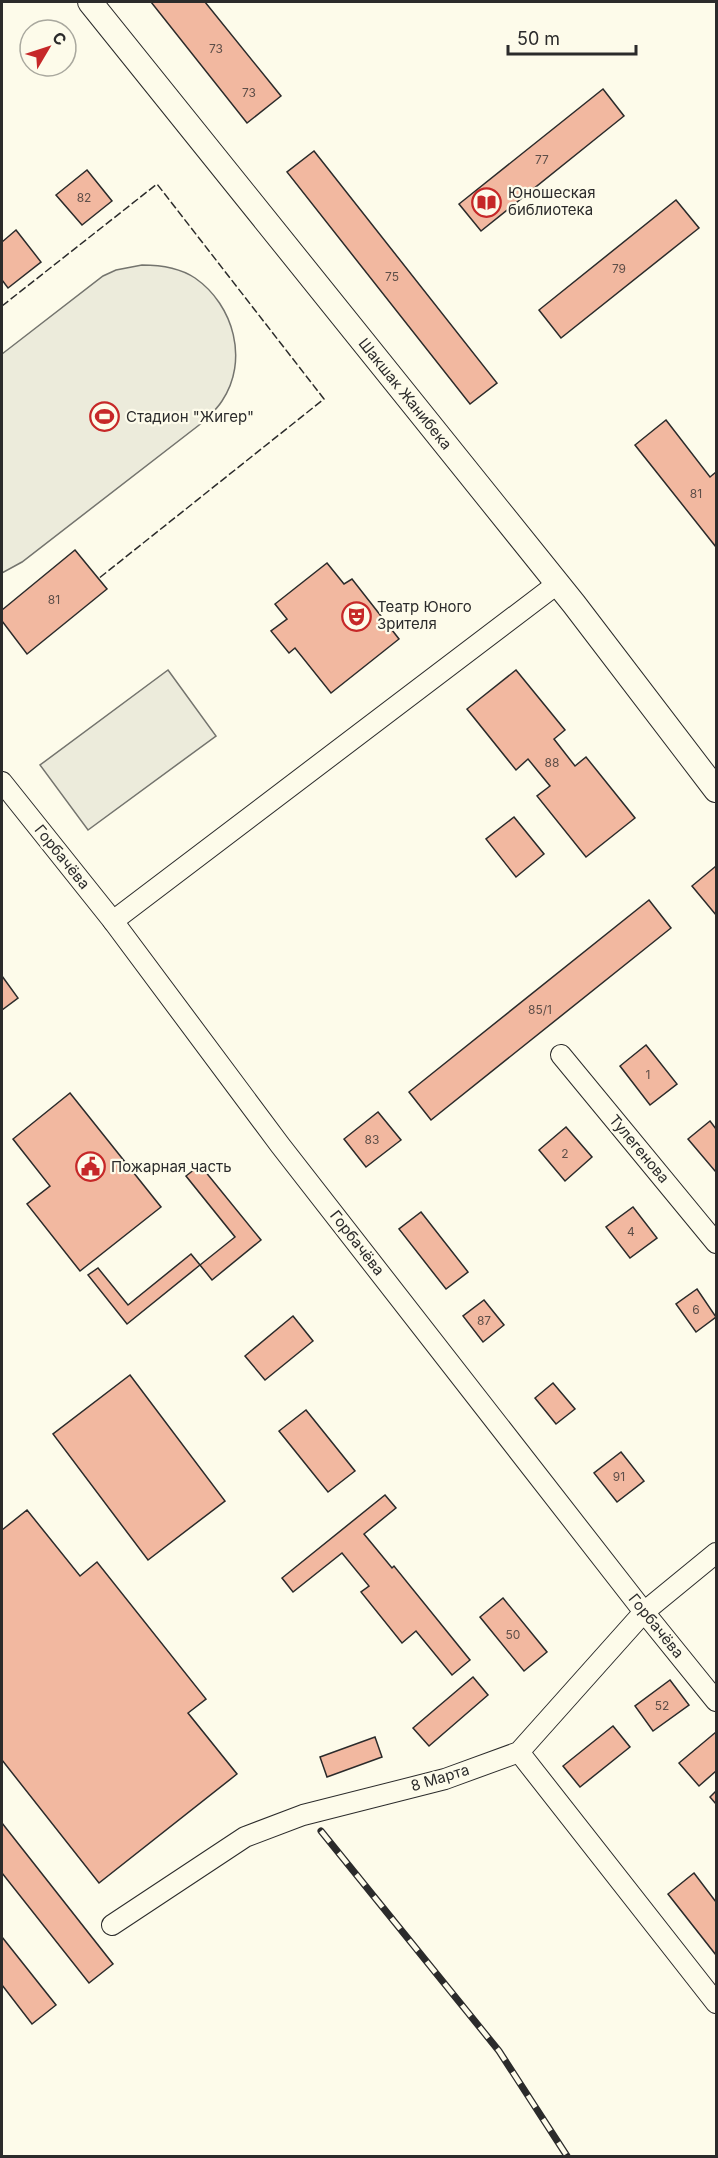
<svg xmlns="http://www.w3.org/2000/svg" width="718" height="2158" viewBox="0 0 718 2158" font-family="Inter,sans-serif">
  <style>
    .green { fill: #ecebdb; stroke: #74746e; stroke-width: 1.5 }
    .building { fill: #f2b8a0; stroke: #2b2b2b; stroke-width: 1.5 }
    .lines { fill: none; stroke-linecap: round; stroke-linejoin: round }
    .minor-casing { stroke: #2b2b2b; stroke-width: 22 }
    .major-casing { stroke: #2b2b2b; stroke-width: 26 }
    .minor { stroke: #fdfbea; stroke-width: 20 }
    .major { stroke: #fdfbea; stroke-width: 24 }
    .rail-casing { stroke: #2b2b2b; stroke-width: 7 }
    .rail { stroke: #fdfbea; stroke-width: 4.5; stroke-dasharray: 14; stroke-linecap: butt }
    .fence { stroke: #2b2b2b; stroke-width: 1.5; stroke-dasharray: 8 3; stroke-linecap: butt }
    .labels { text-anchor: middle; stroke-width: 4.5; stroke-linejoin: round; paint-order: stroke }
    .number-label { font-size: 12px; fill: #5d4e48 }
    .poi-label { font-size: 15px; fill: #2b2b2b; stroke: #fdfbea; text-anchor: start }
    .street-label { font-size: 15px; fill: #2b2b2b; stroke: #fdfbea }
  </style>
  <rect width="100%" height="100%" fill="#fdfbea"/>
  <g class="green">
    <path d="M 142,265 C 160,265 180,268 195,278 C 234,305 249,361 222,401 C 217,409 210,415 203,422 L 22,562 L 2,573 L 2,354 L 103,276 L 116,270 Z"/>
    <path d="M 168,670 L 216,736 L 88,830 L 40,765 Z"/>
  </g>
  <g class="building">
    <path d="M 151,2 L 205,2 L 281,96 L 247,123 Z"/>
    <path d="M 603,89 L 624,116 L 481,231 L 459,204 Z"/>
    <path d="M 314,151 L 497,383 L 470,404 L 287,172 Z"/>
    <path d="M 87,170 L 112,201 L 82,225 L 56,195 Z"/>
    <path d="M 676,200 L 699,228 L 561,338 L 539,310 Z"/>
    <path d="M 16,230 L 41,262 L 8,288 L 2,280 L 2,242 Z"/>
    <path d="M 666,420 L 710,477 L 716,472 L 716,547 L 635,445 Z"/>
    <path d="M 75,550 L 107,589 L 27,654 L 2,621 L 2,610 Z"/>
    <path d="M 327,563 L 344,584 L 352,579 L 399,639 L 331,693 L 295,648 L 289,653 L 271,631 L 287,619 L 275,604 Z"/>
    <path d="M 516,670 L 565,730 L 554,739 L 575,766 L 586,757 L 635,818 L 586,857 L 537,796 L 550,786 L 528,759 L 516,770 L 467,709 Z"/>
    <path d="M 514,817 L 544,854 L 516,877 L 486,839 Z"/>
    <path d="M 716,866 L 716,915 L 692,886 Z"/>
    <path d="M 649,900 L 671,928 L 431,1120 L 409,1092 Z"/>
    <path d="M 2,976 L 18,998 L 2,1010 Z"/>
    <path d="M 646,1045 L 677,1084 L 650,1105 L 620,1066 Z"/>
    <path d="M 70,1093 L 161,1207 L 80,1271 L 27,1204 L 50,1186 L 13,1139 Z"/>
    <path d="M 378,1112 L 401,1140 L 366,1167 L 344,1139 Z"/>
    <path d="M 710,1121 L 716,1129 L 716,1169 L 715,1171 L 688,1139 Z"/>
    <path d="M 566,1127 L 592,1157 L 565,1181 L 539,1150 Z"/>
    <path d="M 200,1165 L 261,1240 L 212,1280 L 200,1265 L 235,1237 L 186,1176 Z"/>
    <path d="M 633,1207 L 657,1238 L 630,1258 L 606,1227 Z"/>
    <path d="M 421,1212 L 468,1272 L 446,1289 L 399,1229 Z"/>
    <path d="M 191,1254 L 200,1265 L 127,1324 L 88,1275 L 98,1268 L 128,1305 Z"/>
    <path d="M 697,1289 L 716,1317 L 696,1332 L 676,1304 Z"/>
    <path d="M 484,1300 L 504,1325 L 483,1342 L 463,1316 Z"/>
    <path d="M 293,1316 L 313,1341 L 265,1380 L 245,1356 Z"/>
    <path d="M 130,1375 L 225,1501 L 148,1560 L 53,1434 Z"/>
    <path d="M 553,1383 L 575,1409 L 556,1424 L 535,1398 Z"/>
    <path d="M 306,1410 L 355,1471 L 328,1492 L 279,1431 Z"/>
    <path d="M 621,1452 L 644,1481 L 617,1502 L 594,1473 Z"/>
    <path d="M 385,1495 L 396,1508 L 364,1534 L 392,1568 L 394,1566 L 470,1660 L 452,1675 L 416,1631 L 402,1643 L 361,1592 L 369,1586 L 342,1553 L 293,1592 L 282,1578 Z"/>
    <path d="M 27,1510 L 80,1576 L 97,1562 L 206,1699 L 188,1713 L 237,1774 L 99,1883 L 2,1760 L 2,1530 Z"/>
    <path d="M 503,1598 L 547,1652 L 524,1671 L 480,1617 Z"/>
    <path d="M 473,1677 L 488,1695 L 429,1746 L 413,1728 Z"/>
    <path d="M 670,1680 L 689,1705 L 653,1731 L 635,1706 Z"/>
    <path d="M 613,1726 L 630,1747 L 580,1787 L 563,1766 Z"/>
    <path d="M 716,1732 L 716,1771 L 699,1786 L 679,1763 Z"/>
    <path d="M 375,1737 L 382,1757 L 327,1777 L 320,1757 Z"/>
    <path d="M 716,1791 L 716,1804 L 710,1797 Z"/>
    <path d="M 2,1823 L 113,1964 L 89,1983 L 2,1873 Z"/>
    <path d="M 694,1873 L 716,1902 L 716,1955 L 668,1894 Z"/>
    <path d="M 2,1937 L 56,2005 L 32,2024 L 2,1985 Z"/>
  </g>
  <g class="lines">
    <defs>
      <g id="minor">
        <path d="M 2,782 L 113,921 L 280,1145 L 644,1612 L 716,1701"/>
        <path d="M 113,921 L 557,584"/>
        <path d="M 561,1055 L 716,1243"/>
        <path d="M 519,1752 L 716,2003"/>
        <path d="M 112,1925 L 245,1837 L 303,1815 L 445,1779 L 519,1752 L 644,1612 L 716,1553"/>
      </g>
      <path id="major" d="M 90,2 L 574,604 L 716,790"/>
    </defs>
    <use href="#minor" class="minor-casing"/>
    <use href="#major" class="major-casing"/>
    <use href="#minor" class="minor"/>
    <use href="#major" class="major"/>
    <defs>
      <path id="rail" d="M 321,1831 L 499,2051 L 567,2156"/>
    </defs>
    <use href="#rail" class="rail-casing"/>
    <use href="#rail" class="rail"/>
    <path class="fence" d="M 2,306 L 157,184 L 324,399 L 98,579"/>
  </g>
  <defs>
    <symbol id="library-ring" viewBox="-11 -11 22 22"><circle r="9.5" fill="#fdfbea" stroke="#c62828" stroke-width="1.5"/><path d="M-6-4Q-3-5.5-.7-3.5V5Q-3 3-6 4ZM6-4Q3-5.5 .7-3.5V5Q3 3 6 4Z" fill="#c62828"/></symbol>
    <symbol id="stadium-ring" viewBox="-11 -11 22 22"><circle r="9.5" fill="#fdfbea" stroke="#c62828" stroke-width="1.5"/><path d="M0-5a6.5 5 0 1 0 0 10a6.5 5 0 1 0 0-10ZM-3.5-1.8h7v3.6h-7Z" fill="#c62828"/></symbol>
    <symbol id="theatre-ring" viewBox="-11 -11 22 22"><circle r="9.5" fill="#fdfbea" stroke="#c62828" stroke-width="1.5"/><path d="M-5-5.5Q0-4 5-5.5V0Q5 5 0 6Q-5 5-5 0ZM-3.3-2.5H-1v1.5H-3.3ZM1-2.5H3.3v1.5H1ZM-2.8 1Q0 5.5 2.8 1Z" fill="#c62828"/></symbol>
    <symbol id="civic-ring" viewBox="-11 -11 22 22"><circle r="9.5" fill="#fdfbea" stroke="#c62828" stroke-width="1.5"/><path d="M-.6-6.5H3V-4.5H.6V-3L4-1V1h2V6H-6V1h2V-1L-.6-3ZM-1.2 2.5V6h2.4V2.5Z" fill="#c62828"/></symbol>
  </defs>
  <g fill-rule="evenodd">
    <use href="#library-ring" x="470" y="186" width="33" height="33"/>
    <use href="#stadium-ring" x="88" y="400" width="33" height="33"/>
    <use href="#theatre-ring" x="340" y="600" width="33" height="33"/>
    <use href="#civic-ring" x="74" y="1150" width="33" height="33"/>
  </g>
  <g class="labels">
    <g class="number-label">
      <text x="216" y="53">73</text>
      <text x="249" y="97">73</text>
      <text x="542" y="164">77</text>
      <text x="84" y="202">82</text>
      <text x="619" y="273">79</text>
      <text x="392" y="281">75</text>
      <text x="696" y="498">81</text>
      <text x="54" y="604">81</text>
      <text x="552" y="767">88</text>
      <text x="540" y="1014">85/1</text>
      <text x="648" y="1079">1</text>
      <text x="372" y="1144">83</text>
      <text x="565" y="1158">2</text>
      <text x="631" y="1236">4</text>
      <text x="696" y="1314">6</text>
      <text x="484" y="1325">87</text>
      <text x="619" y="1481">91</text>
      <text x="513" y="1639">50</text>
      <text x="662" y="1710">52</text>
    </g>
    <g class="poi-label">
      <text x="508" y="198">Юношеская<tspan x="508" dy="17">библиотека</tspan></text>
      <text x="126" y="422">Стадион "Жигер"</text>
      <text x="377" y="612">Театр Юного<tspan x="377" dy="17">Зрителя</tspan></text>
      <text x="111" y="1172">Пожарная часть</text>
    </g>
    <g class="street-label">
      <text transform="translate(405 394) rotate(51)" y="5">Шакшак Жанибека</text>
      <text transform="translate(62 857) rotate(51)" y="5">Горбачёва</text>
      <text transform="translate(639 1149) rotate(50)" y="5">Тулегенова</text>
      <text transform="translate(357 1243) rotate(52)" y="5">Горбачёва</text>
      <text transform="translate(656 1626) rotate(51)" y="5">Горбачёва</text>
      <text transform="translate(440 1778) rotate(-17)" y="5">8 Марта</text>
    </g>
  </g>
  <rect width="718" height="2158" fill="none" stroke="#2b2b2b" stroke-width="6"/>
  <g transform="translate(48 48) rotate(51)"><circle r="28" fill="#fdfbea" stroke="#a9a89e" stroke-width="1.5"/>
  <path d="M0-4.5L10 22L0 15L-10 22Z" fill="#c62828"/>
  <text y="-9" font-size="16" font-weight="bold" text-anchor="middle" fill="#2b2b2b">С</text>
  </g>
  <path d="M508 45v9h128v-9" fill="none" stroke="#2b2b2b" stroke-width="3"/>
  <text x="517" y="45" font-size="18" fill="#2b2b2b" stroke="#fdfbea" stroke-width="4.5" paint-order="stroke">50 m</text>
</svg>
